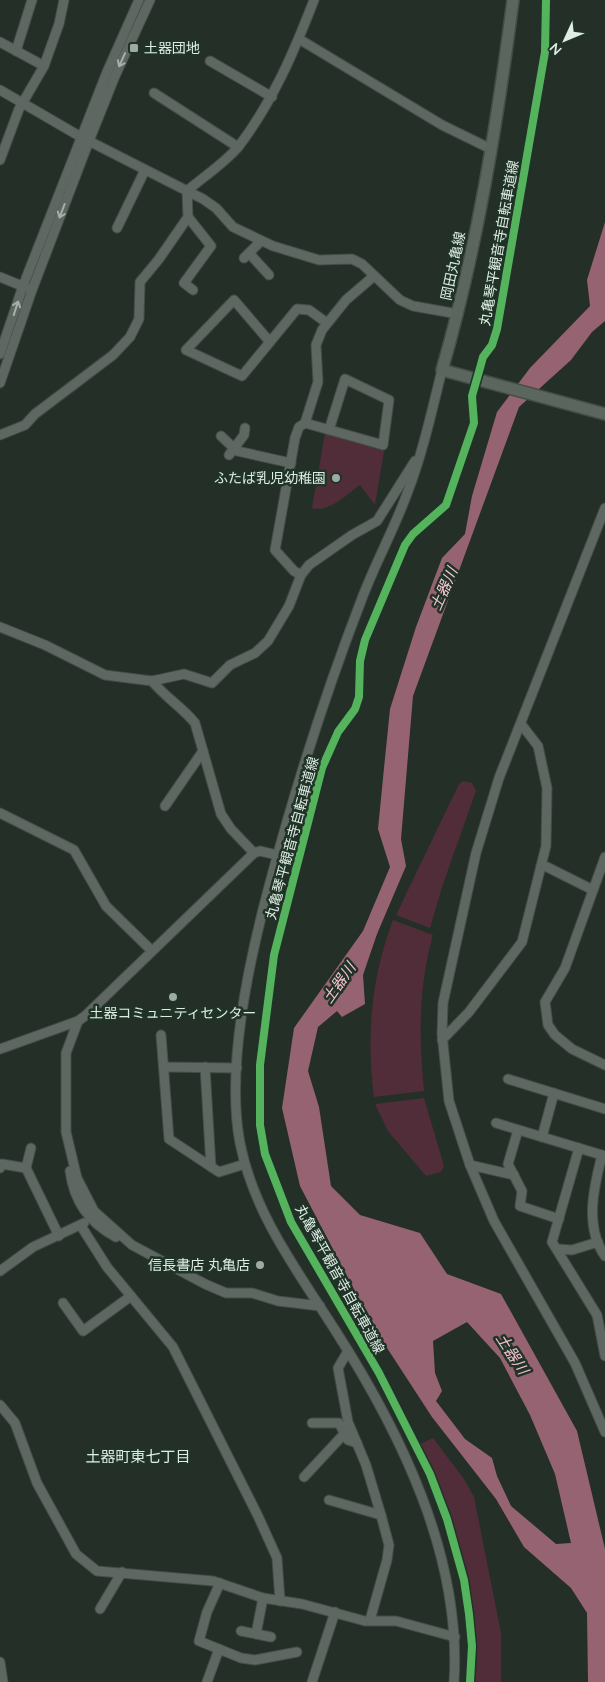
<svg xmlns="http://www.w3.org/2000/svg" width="605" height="1682" viewBox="0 0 605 1682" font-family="Quicksand,'Noto Sans JP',sans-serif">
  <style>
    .green { fill: #502d38 }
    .water { fill: #966373; fill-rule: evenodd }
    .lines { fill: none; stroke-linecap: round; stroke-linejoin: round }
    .minor-casing { stroke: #444d47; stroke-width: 11 }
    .major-casing { stroke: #444d47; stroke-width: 14 }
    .minor { stroke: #5f6762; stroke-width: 9 }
    .major { stroke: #5b665f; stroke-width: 11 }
    .cycleway-casing { stroke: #1f3327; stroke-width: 11 }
    .cycleway { stroke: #56b35d; stroke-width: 8 }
    .oneway { stroke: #a5b0a9 }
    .poi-dot { fill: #9eaaa2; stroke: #1f3327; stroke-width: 2 }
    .labels { text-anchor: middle; stroke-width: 5; stroke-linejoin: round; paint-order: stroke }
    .poi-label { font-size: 14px; fill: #dfece3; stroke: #1f3327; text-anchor: end }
    .street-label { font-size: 14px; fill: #dfece3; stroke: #1f3327 }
    .water-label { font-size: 15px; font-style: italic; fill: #f9c3d2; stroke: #1f3327 }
    .neighbourhood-label { font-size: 15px; fill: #dfece3; stroke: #1f3327 }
  </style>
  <rect width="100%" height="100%" fill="#242f28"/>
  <g class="green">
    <path d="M 325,433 L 384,451 L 375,505 L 360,485 C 346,495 329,513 312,508 Z"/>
    <path d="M 463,781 L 472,783 L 476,791 L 443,884 L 430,928 L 396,915 L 459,784 Z"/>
    <path d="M 393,920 L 433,935 C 418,988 419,1038 424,1091 L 374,1097 C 366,1036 371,978 393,920 Z"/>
    <path d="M 424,1098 L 444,1166 L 441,1172 L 426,1176 L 388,1131 L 375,1104 Z"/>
    <path d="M 433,1438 L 464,1479 L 474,1497 L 501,1633 L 501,1682 L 470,1682 C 476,1597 452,1522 416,1446 Z"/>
  </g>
  <path class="water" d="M 605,222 L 605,321 L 592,332 L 571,360 L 519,407 L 413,696 L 401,839 L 406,866 L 377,934 L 363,975 L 365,1004 L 342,1017 L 337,1011 L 318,1027 L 308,1071 L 319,1107 L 331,1186 L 360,1215 L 420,1233 L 447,1274 L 501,1294 L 577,1431 L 605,1549 L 605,1682 L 588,1682 L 587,1613 L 571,1588 L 524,1547 L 496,1499 L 432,1417 L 374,1328 L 300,1186 L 282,1108 L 294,1028 L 363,931 L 390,867 L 378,829 L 384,768 L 390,709 L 416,627 L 442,558 L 465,534 L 472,496 L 497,412 L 530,368 L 590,306 L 587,280 ZM 467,1322 L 500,1358 L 530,1415 L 555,1474 L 571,1543 L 556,1544 L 511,1506 L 497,1476 L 492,1458 L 465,1439 L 436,1401 L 442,1391 L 435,1373 L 433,1341 Z"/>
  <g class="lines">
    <defs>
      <g id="minor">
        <path d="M 299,39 L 442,125 L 491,149"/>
        <path d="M 0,42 L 44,66"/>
        <path d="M 16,51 L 32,0"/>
        <path d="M 210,61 L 272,97"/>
        <path d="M 0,90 L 81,137 L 203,199 L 216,208 L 233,227 L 273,246 L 319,260 L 352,259 L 362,264 L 400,300 L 413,306 L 458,314"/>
        <path d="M 154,93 L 238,147"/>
        <path d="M 0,160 L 19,109 L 44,66 L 59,24 L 64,0"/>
        <path d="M 187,191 C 203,177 225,163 239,146 C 273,101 294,52 314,0"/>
        <path d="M 188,217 L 211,246 L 184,283 L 193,290"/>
        <path d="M 117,228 L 145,170"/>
        <path d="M 249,253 L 269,275"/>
        <path d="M 244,258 L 261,241"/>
        <path d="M 0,277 L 27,288"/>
        <path d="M 270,342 L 234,300 L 186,350 L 242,376 L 297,309 L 309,310 L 327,323"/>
        <path d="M 0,354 L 23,286 L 107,72 L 139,0"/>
        <path d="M 442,370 C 432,410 423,452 408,491 C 395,528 375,563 361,601 C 324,697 293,795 267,894 C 248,966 226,1070 240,1143 C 254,1214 297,1270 335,1330 C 401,1433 462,1557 454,1682"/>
        <path d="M 0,383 L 32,290 L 89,141 L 115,76 L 150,0"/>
        <path d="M 305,423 L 318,382 L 316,345 L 322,330 L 346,300 L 374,276"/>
        <path d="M 0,435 L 25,425 L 35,414 L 113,355 L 130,337 L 139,319 L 140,282 L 159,259 L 188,217 L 187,191"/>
        <path d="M 221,436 L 237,451 L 291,463"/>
        <path d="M 229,455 L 244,435 L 245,428"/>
        <path d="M 605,508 L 499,778 L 476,853 L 443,1003 L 442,1034 L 449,1101 L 470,1165 L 494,1221 L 575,1363 L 605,1432"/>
        <path d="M 301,575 L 294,571 L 275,550 L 295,438 L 299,427 L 305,423 L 383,445 L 389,400 L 345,379 L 329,430"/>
        <path d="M 0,627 L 45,645 L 105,675 L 152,681 L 184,674 L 212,683 L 230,665 L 255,653 L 268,641 L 289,606 L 301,575 L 309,565 L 352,535 L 377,521 L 415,461"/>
        <path d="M 152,681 C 165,697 182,707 195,723 L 221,814 L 231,829 L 254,853"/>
        <path d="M 165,806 L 203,751"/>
        <path d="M 0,813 L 74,850 L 106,906 L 152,951"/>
        <path d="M 605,857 L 565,968 L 545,1002 L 548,1025 L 555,1035 L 572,1049 L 605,1065"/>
        <path d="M 541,866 L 547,867 L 593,890"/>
        <path d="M 78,1021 L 66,1053 L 66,1132 L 77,1178 L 94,1211 L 132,1245 L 205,1284 L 226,1293 L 252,1293 L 278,1301 L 320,1306"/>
        <path d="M 161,1035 L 169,1139 L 219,1172 L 245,1164"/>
        <path d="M 442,1040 L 469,1012 L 522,942 L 546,846 L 547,788 L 538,746 L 521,724"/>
        <path d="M 0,1049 L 78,1021 L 85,1016 L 254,853 L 260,851 L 277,855"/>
        <path d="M 164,1067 L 237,1068"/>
        <path d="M 205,1067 L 211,1167"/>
        <path d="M 508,1079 L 605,1109"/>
        <path d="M 496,1123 L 605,1156"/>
        <path d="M 518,1130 L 508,1164 L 522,1191 L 520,1206 L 559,1219"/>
        <path d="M 542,1137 L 554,1093"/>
        <path d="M 31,1148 L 26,1168 L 59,1236"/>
        <path d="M 579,1148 L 552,1242 L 597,1315 L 605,1356"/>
        <path d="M 602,1155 C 594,1186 584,1227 605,1256"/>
        <path d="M 470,1165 L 514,1175"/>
        <path d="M 0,1168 L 2,1164 L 26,1168"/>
        <path d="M 70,1171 C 74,1202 89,1223 116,1237"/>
        <path d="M 81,1226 L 107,1267 L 173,1347 L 258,1516 L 277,1558 L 280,1601"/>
        <path d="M 557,1249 L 572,1250 L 598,1242"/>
        <path d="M 0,1271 L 33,1247 L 84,1223"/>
        <path d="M 63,1303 L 83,1331 L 131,1296"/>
        <path d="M 348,1351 L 338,1368 L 348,1422 L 366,1465 L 381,1515"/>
        <path d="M 0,1405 L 15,1423 L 37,1483 L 76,1554 L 97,1571 L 213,1581 L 263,1598 L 302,1604 L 365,1621 L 396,1621 L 455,1637"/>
        <path d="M 312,1423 L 339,1423 L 348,1440 L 357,1443"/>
        <path d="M 304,1477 L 344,1434"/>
        <path d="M 329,1500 L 381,1515 L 389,1545 L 387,1560 L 370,1620"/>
        <path d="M 220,1583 L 207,1612 L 199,1641 L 241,1658 L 255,1660 L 297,1652"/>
        <path d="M 100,1609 L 122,1572"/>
        <path d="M 241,1631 L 271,1637"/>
        <path d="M 256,1634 L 263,1598"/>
        <path d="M 0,1662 L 3,1682"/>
        <path d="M 207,1682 L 219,1649"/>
        <path d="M 312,1682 L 335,1612"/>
      </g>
      <path id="major" d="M 513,0 C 497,124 477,249 442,370 L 605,414"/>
    </defs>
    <use href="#minor" class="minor-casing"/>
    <use href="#major" class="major-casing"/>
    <use href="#minor" class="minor"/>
    <use href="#major" class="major"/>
    <defs>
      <path id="cycleway" d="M 470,1682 L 472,1646 L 469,1614 L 464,1580 L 447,1519 L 430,1474 L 379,1373 L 291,1222 L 265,1154 L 260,1125 L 260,1065 L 274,955 L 322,768 L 338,732 L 355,709 L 359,697 L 360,661 L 365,640 L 405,545 L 413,534 L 446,505 L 474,423 L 472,396 L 480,368 L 483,357 L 492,345 L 497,329 L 545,52 L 546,0"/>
    </defs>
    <use href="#cycleway" class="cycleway-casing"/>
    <use href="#cycleway" class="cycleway"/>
  </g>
  <defs><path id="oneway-shaft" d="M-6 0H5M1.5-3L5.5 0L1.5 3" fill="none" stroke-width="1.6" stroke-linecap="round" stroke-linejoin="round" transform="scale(1.25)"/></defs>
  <g class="oneway">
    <use href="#oneway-shaft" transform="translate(122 60) rotate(114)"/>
    <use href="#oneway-shaft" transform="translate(62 211) rotate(111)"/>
    <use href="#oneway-shaft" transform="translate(16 308) rotate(-72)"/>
  </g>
  <g class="poi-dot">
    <rect x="129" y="43" width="10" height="10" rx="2.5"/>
    <circle cx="336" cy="478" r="5"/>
    <circle cx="173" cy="997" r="5"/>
    <circle cx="260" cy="1265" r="5"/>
  </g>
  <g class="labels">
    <g class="poi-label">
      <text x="144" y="53" text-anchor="start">土器団地</text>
      <text x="326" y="483">ふたば乳児幼稚園</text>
      <text x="173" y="1018" text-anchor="middle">土器コミュニティセンター</text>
      <text x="250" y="1270">信長書店 丸亀店</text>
    </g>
    <g class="street-label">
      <text transform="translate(499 243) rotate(-80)" y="5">丸亀琴平観音寺自転車道線</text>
      <text transform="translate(453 266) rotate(-78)" y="5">岡田丸亀線</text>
      <text transform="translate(292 838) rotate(-75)" y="5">丸亀琴平観音寺自転車道線</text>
      <text transform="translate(340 1279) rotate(61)" y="5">丸亀琴平観音寺自転車道線</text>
    </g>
    <g class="water-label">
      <text transform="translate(444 589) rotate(-66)" y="5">土器川</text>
      <text transform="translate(339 983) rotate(-55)" y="5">土器川</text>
      <text transform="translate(512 1354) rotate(57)" y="5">土器川</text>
    </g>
    <g class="neighbourhood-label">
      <text x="138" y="1462">土器町東七丁目</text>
    </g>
  </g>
  <g transform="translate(565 40) rotate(226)" stroke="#1f3327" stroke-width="4" paint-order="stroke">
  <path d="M0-4L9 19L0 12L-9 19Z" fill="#dfece3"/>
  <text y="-8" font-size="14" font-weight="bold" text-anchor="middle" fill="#dfece3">N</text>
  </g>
</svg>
